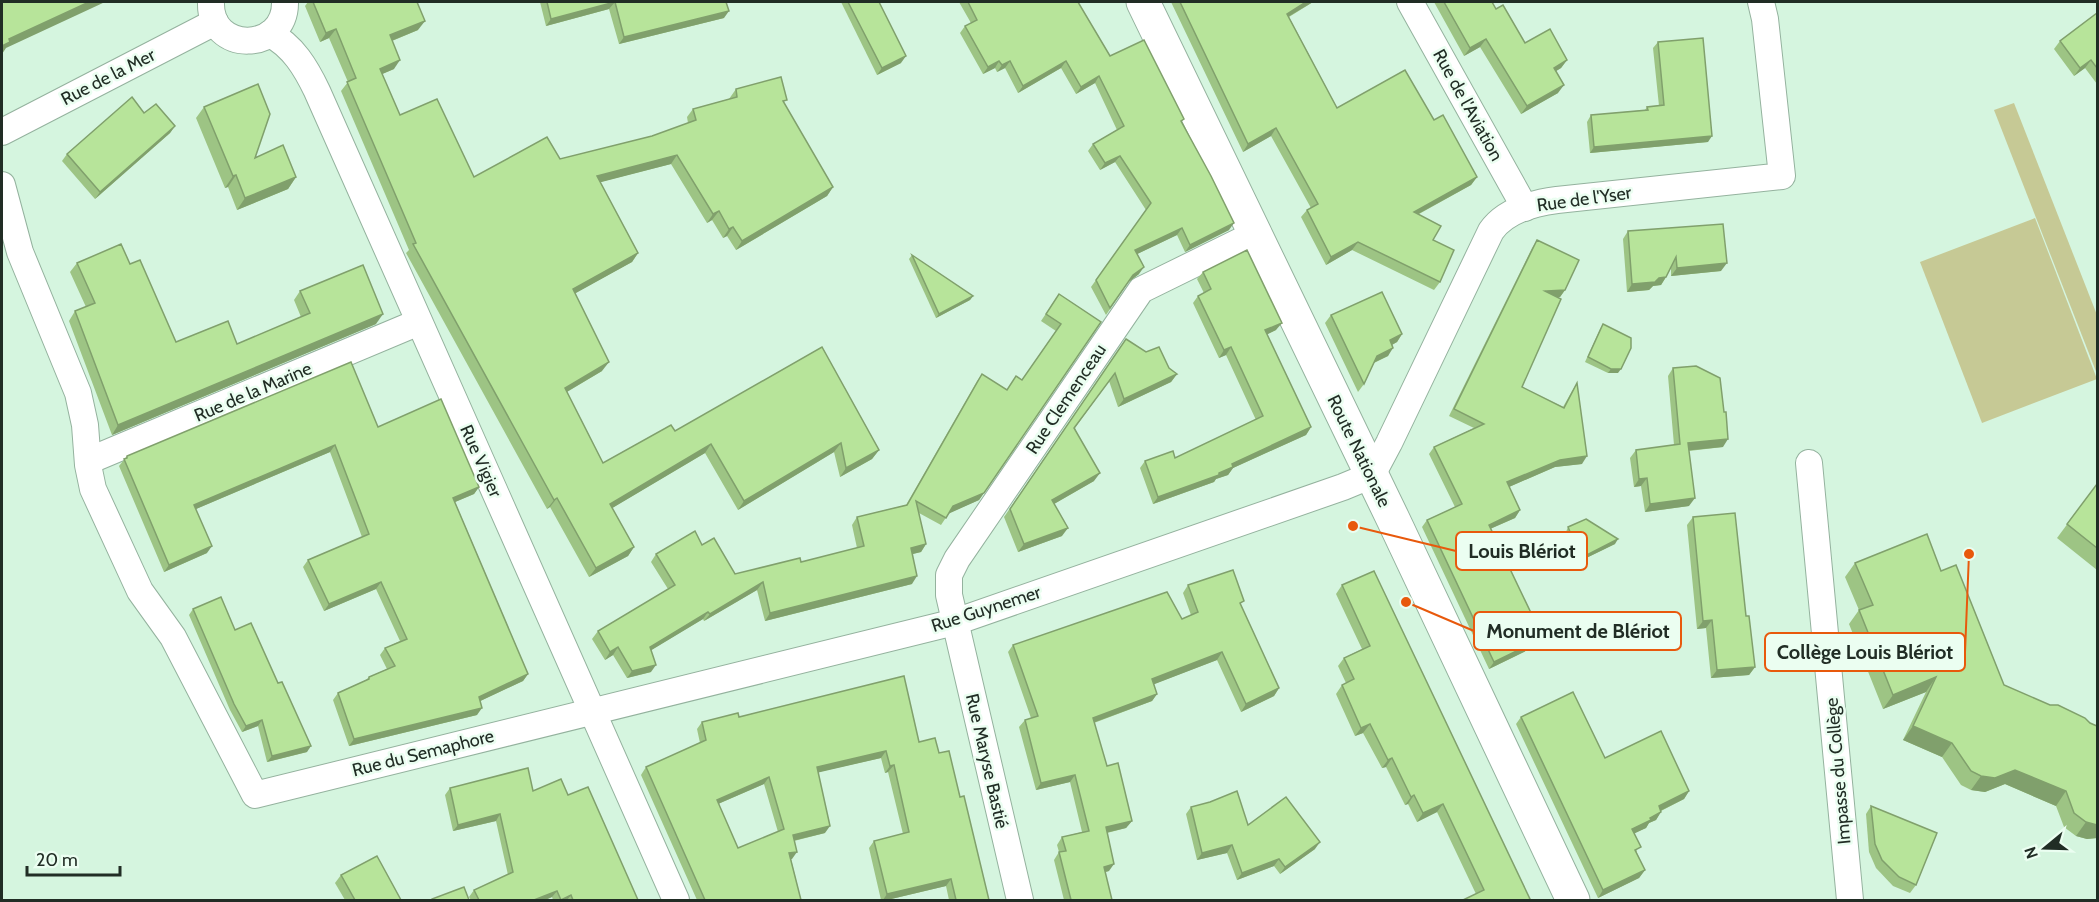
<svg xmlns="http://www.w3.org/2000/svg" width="2099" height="902" viewBox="0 0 2099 902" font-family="Cabin,sans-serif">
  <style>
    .park { fill: #c6c995 }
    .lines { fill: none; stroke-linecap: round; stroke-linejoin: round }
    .street-casing { stroke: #94b29e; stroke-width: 28 }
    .primary-casing { stroke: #94b29e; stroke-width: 35 }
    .street { stroke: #fff; stroke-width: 26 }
    .primary { stroke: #fff; stroke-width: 33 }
    .wall { fill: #9dc484; fill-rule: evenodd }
    .shaded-wall { fill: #80a06c }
    .building { fill: #b7e49a; stroke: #80a06c; stroke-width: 1.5; fill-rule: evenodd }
    .labels { text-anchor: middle; stroke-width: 5; stroke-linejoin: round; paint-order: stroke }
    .street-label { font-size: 18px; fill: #212d25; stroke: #ebfef1 }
    .leader { fill: none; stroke: #e8590c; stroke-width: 2 }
    .callout-dot { fill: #e8590c; stroke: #ebfef1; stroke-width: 2 }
    .callout { fill: #ebfef1; stroke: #e8590c; stroke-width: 2 }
    .callout-label { font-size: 20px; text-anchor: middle; font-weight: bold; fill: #212d25 }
  </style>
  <rect width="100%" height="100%" fill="#d5f5df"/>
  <g class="park">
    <path d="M 2014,103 L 2097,315 L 2097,374 L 1994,110 Z"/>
    <path d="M 2035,218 L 2097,379 L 1982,423 L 1920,262 Z"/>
  </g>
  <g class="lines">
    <defs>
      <g id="street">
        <path d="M 211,2 C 209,54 286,53 285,2"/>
        <path d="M 1410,2 L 1525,208"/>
        <path d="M 270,34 C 293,46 306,68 317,91 L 676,900"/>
        <path d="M 2,132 L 215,22"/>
        <path d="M 2,185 L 20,252 L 78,393 L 85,425 L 88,465 L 93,489 L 140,591 L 173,637 L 255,795 L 955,622 L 1343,487 L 1372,475 L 1389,443 L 1491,231 C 1505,211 1534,203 1557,200 L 1782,176 L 1765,19 L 1761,2"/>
        <path d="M 88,461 L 419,322"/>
        <path d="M 1809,463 L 1850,900"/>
        <path d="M 1020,900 L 949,595 L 949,575 L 957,559 L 1141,290 L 1255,234"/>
      </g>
      <path id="primary" d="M 1143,2 L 1393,519 L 1573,900"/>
    </defs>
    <use href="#street" class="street-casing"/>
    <use href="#primary" class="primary-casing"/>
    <use href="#street" class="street"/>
    <use href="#primary" class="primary"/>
  </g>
  <g class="wall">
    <path d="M 308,2 L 365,2 L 418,30 L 392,41 L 394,69 L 382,74 L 400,115 L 474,177 L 560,159 L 652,136 L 688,123 L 687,117 L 693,109 L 729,99 L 736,89 L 784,104 L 833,187 L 827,196 L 736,250 L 727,236 L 723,238 L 712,220 L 707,223 L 671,164 L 600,182 L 638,253 L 632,262 L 575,293 L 602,371 L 567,392 L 603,463 L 675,431 L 822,347 L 879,450 L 872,459 L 840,477 L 834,452 L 738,510 L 705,453 L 612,508 L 634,547 L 628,556 L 589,577 L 550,507 L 547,509 L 406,253 L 409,250 L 341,91 L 348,82 L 329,38 L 320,42 L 305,6 Z"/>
    <path d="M 540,2 L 726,2 L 724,18 L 619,44 L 609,9 L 546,26 Z"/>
    <path d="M 841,2 L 879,2 L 901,63 L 877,75 Z"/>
    <path d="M 959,2 L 1078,2 L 1110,56 L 1184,119 L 1181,122 L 1229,230 L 1185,252 L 1177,235 L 1137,254 L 1139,274 L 1129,281 L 1106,315 L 1091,287 L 1146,210 L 1115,162 L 1100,170 L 1088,151 L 1093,144 L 1117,130 L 1095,83 L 1076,94 L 1061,68 L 1018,93 L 1005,68 L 997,72 L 995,68 L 983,74 L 960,33 L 965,26 L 971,23 Z"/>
    <path d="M 1171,2 L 1313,2 L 1289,17 L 1337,108 L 1434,120 L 1477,177 L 1471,185 L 1419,214 L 1433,240 L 1440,282 L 1434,290 L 1352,250 L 1326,265 L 1301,217 L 1307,210 L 1311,208 L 1271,136 L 1243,152 Z"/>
    <path d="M 1434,2 L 1492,2 L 1496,9 L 1525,43 L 1567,60 L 1561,68 L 1556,71 L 1558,93 L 1521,114 L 1480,47 L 1464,56 Z"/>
    <path d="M 2097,13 L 2097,84 L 2085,68 L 2074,76 L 2054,49 L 2060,41 Z"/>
    <path d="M 1658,42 L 1708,142 L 1590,153 L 1587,122 L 1591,115 L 1645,110 L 1647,107 L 1659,106 L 1653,48 Z"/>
    <path d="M 204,107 L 255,158 L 296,177 L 288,189 L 237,210 L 228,187 L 225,188 L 196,118 Z"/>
    <path d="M 144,113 L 175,126 L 170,133 L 95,199 L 62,161 L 67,154 Z"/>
    <path d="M 1628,231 L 1721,271 L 1671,276 L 1671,268 L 1666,277 L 1661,285 L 1653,286 L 1649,290 L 1627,292 L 1623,239 Z"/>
    <path d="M 1537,240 L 1565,290 L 1560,297 L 1557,297 L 1522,387 L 1563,407 L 1572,391 L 1577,383 L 1582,464 L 1555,467 L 1509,487 L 1520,510 L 1515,518 L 1490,529 L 1538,645 L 1489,669 L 1422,527 L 1427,520 L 1455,507 L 1429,454 L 1434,447 L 1474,428 L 1449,416 L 1532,248 Z"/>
    <path d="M 912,255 L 973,296 L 970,300 L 936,318 L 909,259 Z"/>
    <path d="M 77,263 L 130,264 L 176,342 L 237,344 L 301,317 L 294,300 L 300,291 L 376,324 L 112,435 L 69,321 L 75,311 L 86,307 L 70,272 Z"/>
    <path d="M 1203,272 L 1276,330 L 1267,334 L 1311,427 L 1306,435 L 1233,468 L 1228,475 L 1216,479 L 1214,482 L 1153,504 L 1140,468 L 1145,461 L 1175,458 L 1256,420 L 1226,355 L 1219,358 L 1193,303 L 1198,296 L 1204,293 L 1197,279 Z"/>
    <path d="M 1059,294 L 1101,322 L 979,500 L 949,513 L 941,525 L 919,513 L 926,544 L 921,552 L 912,554 L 912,584 L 765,621 L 757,590 L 704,621 L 703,619 L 651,650 L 651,672 L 627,678 L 613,655 L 605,660 L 592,639 L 598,631 L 668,589 L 651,562 L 656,554 L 702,545 L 735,574 L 801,562 L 857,548 L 852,525 L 857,517 L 906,505 L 977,381 L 982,374 L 1007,390 L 1022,380 L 1056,331 L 1041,321 Z"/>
    <path d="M 1331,315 L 1402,334 L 1397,342 L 1392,345 L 1388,356 L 1374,363 L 1364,384 L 1358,392 L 1325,323 Z"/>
    <path d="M 1603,324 L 1618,373 L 1608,373 L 1585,362 L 1600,329 Z"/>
    <path d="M 1126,339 L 1177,374 L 1171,382 L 1118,407 L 1109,381 L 1075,428 L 1094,481 L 1054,504 L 1062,536 L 1018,552 L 1004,517 Z"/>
    <path d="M 1673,368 L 1723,447 L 1689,451 L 1689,506 L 1645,512 L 1641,486 L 1634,487 L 1630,458 L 1636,450 L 1674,445 L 1668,376 Z"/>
    <path d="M 378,427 L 479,487 L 474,494 L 455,502 L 528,674 L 523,681 L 480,701 L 477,715 L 349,746 L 333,700 L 338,693 L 366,680 L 369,677 L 387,669 L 380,655 L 385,648 L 400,641 L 376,589 L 324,611 L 303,567 L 308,560 L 362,537 L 330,452 L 196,509 L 207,553 L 164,572 L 119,466 L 127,456 Z"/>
    <path d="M 2097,484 L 2097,570 L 2057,538 Z"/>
    <path d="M 1693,517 L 1746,616 L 1755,667 L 1749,675 L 1711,678 L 1706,628 L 1697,629 L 1687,525 Z"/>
    <path d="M 1568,527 L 1615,544 L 1578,562 L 1566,532 Z"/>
    <path d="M 1855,563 L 1941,571 L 2004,685 L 2097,726 L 2097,838 L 2087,839 L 2076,836 L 2064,827 L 2056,806 L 2005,784 L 1985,792 L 1971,790 L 1961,785 L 1942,757 L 1903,740 L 1926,692 L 1883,709 L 1849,624 L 1859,610 L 1845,577 Z"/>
    <path d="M 1188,585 L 1241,605 L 1279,688 L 1274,696 L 1241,712 L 1217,660 L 1154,684 L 1157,694 L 1152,701 L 1094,723 L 1107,766 L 1132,821 L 1126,828 L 1107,833 L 1109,871 L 1105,872 L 1112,900 L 1064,900 L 1054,860 L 1059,852 L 1057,845 L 1062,837 L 1082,832 L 1070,782 L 1036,790 L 1019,727 L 1025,720 L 1031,718 L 1008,652 L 1013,645 L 1182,619 L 1191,615 L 1183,593 Z"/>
    <path d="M 1342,585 L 1530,899 L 1476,894 L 1437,812 L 1417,822 L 1408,804 L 1405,805 L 1386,767 L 1382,768 L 1363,733 L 1355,736 L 1336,694 L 1342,685 L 1346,683 L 1338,666 L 1344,658 L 1362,649 L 1336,594 Z"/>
    <path d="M 193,609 L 235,630 L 278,683 L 307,752 L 267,762 L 258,726 L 242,732 L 230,710 L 189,615 Z"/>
    <path d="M 739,717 L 919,742 L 939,753 L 960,797 L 989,900 L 949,900 L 946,886 L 887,900 L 881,900 L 869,848 L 874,841 L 903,834 L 888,772 L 885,773 L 881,758 L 818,772 L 825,833 L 794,841 L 792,859 L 791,859 L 801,900 L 697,900 L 641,775 L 646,767 L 700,743 L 697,729 L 702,722 ZM 764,784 L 778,832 L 738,848 L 718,804 Z"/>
    <path d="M 1521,717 L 1605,758 L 1689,791 L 1684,799 L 1661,811 L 1656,820 L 1649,823 L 1646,828 L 1634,833 L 1637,853 L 1645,870 L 1639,878 L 1598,898 L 1516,724 Z"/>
    <path d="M 450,788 L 533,791 L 638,900 L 553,900 L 552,897 L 545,900 L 471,900 L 469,897 L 474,890 L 508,875 L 496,821 L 453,831 L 445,795 Z"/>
    <path d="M 1871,806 L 1916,885 L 1910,893 L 1893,886 L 1876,868 L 1869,852 L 1866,814 Z"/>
    <path d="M 1191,807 L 1248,825 L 1315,849 L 1280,874 L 1274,866 L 1237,880 L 1227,853 L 1197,860 L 1186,814 Z"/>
    <path d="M 341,875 L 401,900 L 345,900 L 335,883 Z"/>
  </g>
  <g class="shaded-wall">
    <path d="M 89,2 L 105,2 L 6,48 L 2,54 L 2,46 L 9,39 Z"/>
    <path d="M 615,2 L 609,9 L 546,26 L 551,19 Z"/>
    <path d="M 1306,2 L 1313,2 L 1281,21 L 1287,14 Z"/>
    <path d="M 729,11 L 724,18 L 619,44 L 624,37 Z"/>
    <path d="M 425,21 L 418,30 L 384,44 L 390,35 Z"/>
    <path d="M 336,29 L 329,38 L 320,42 L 326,33 Z"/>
    <path d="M 1486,39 L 1480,47 L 1464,56 L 1470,48 Z"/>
    <path d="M 906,56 L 901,63 L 877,75 L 882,68 Z"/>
    <path d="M 400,60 L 394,69 L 373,78 L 380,69 Z"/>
    <path d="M 1567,60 L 1561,68 L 1548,76 L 1554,68 Z"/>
    <path d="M 2091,60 L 2085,68 L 2074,76 L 2080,68 Z"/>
    <path d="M 999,61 L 995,68 L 983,74 L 988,67 Z"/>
    <path d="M 1010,61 L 1005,68 L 997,72 L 1002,65 Z"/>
    <path d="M 1066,61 L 1061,68 L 1018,93 L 1023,86 Z"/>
    <path d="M 1099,76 L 1095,83 L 1076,94 L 1081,87 Z"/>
    <path d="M 1564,85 L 1558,93 L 1521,114 L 1527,106 Z"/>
    <path d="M 175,126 L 170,133 L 95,199 L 100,192 Z"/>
    <path d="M 1276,128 L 1271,136 L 1243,152 L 1248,144 Z"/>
    <path d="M 1712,136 L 1708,142 L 1590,153 L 1594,147 Z"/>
    <path d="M 677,155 L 671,164 L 590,185 L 597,176 Z"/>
    <path d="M 1120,156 L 1115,162 L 1100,170 L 1105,163 Z"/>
    <path d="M 236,175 L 228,187 L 225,188 L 233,176 Z"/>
    <path d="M 296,177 L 288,189 L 237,210 L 245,198 Z"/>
    <path d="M 1477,177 L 1471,185 L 1409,219 L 1414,212 Z"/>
    <path d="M 833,187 L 827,196 L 736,250 L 742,241 Z"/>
    <path d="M 719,211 L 712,220 L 707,223 L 713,214 Z"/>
    <path d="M 1234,223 L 1229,230 L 1185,252 L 1190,245 Z"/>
    <path d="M 733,227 L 727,236 L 723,238 L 729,229 Z"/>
    <path d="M 1182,228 L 1177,235 L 1131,257 L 1135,250 Z"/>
    <path d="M 1358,242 L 1352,250 L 1326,265 L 1331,257 Z"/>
    <path d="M 638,253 L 632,262 L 567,298 L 573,289 Z"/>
    <path d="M 1727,263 L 1721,271 L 1671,276 L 1677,268 Z"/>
    <path d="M 1144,267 L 1139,274 L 1129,282 L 1133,275 Z"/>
    <path d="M 1666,277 L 1661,285 L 1653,286 L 1649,290 L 1627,292 L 1632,284 L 1659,278 Z"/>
    <path d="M 1565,290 L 1560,297 L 1540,298 L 1545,291 Z"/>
    <path d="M 973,296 L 970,300 L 936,318 L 939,314 Z"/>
    <path d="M 383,314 L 376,324 L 112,435 L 118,425 Z"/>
    <path d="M 1282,323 L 1276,330 L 1260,338 L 1265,330 Z"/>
    <path d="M 1402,334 L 1397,342 L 1384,349 L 1390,340 Z"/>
    <path d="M 1231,347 L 1226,355 L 1219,358 L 1224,350 Z"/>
    <path d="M 1393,348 L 1388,356 L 1371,364 L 1377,356 Z"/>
    <path d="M 609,362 L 602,371 L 558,397 L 565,388 Z"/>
    <path d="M 1611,369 L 1621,369 L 1618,373 L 1608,373 Z"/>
    <path d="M 1177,374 L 1171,382 L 1118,407 L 1124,399 Z"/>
    <path d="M 1311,427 L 1306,435 L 1233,468 L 1228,475 L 1216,479 L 1214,482 L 1153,504 L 1158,497 L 1219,473 L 1232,464 Z"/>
    <path d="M 1728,439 L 1723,447 L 1683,451 L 1688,443 Z"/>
    <path d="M 841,443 L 834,452 L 738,510 L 744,501 Z"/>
    <path d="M 711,444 L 705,453 L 604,513 L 610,504 Z"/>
    <path d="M 335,445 L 330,452 L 189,512 L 194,505 Z"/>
    <path d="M 879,450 L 872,459 L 840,477 L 846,468 Z"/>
    <path d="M 1587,456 L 1582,464 L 1555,467 L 1502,490 L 1507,482 L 1560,460 Z"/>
    <path d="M 1100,473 L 1094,481 L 1047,508 L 1052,500 Z"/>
    <path d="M 1647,478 L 1641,486 L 1634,487 L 1639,479 Z"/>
    <path d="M 479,487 L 474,494 L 448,505 L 453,498 Z"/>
    <path d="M 984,493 L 979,500 L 948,514 L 953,506 Z"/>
    <path d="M 557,498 L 550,507 L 547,509 L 554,500 Z"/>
    <path d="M 1695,498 L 1689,506 L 1645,512 L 1650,504 Z"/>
    <path d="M 1520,510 L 1515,518 L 1483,532 L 1489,525 Z"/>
    <path d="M 1068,528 L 1062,536 L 1018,552 L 1024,544 Z"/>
    <path d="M 1618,539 L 1615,544 L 1578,562 L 1581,558 Z"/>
    <path d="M 926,544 L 921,552 L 905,556 L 911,548 Z"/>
    <path d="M 212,546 L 207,553 L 164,572 L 169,565 Z"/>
    <path d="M 634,547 L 628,556 L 589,577 L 596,568 Z"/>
    <path d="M 917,576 L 912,584 L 765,621 L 770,613 Z"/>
    <path d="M 381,582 L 376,589 L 324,611 L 329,604 Z"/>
    <path d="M 763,582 L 757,590 L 704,621 L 710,614 Z"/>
    <path d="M 708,612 L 703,619 L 645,654 L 650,647 Z"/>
    <path d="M 1712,620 L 1706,628 L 1697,629 L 1703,621 Z"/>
    <path d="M 1543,638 L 1538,645 L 1489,669 L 1494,662 Z"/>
    <path d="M 618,647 L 613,655 L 605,660 L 610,652 Z"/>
    <path d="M 1222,652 L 1217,660 L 1147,687 L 1152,679 Z"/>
    <path d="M 656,665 L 651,672 L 627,678 L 632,671 Z"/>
    <path d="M 1755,667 L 1749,675 L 1711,678 L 1717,670 Z"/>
    <path d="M 528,674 L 523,681 L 474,704 L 479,697 Z"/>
    <path d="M 1936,677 L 1926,692 L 1883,709 L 1893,695 Z"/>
    <path d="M 1279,688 L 1274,696 L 1241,712 L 1246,704 Z"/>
    <path d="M 1157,694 L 1152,701 L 1087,725 L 1093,718 Z"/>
    <path d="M 482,708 L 477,715 L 349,746 L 354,739 Z"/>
    <path d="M 262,720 L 258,726 L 242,732 L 246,726 Z"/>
    <path d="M 1370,724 L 1363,733 L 1355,736 L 1361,728 Z"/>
    <path d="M 1913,726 L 1952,743 L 1942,757 L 1903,740 Z"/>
    <path d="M 311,746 L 307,752 L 267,762 L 272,756 Z"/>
    <path d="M 886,751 L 881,758 L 812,774 L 817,767 Z"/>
    <path d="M 1392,758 L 1386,767 L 1382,768 L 1388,760 Z"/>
    <path d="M 894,765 L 888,772 L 885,773 L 890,766 Z"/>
    <path d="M 2015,770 L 2066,791 L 2056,806 L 2005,784 L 1985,792 L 1971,790 L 1981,776 Z"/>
    <path d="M 1075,775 L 1070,782 L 1036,790 L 1041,783 Z"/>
    <path d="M 769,777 L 764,784 L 711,807 L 717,800 Z"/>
    <path d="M 1689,791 L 1684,799 L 1654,814 L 1659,806 Z"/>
    <path d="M 1414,795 L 1408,804 L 1405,805 L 1411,797 Z"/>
    <path d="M 1443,804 L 1437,812 L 1417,822 L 1423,813 Z"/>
    <path d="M 1661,812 L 1656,820 L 1649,823 L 1646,828 L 1627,837 L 1632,829 L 1650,818 Z"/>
    <path d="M 500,814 L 496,821 L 453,831 L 458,825 Z"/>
    <path d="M 1132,821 L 1126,828 L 1101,834 L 1106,827 Z"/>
    <path d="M 2086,822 L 2097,825 L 2097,838 L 2087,839 L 2076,836 Z"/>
    <path d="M 830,826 L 825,833 L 788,842 L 793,835 Z"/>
    <path d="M 1320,842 L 1315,849 L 1280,874 L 1285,867 Z"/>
    <path d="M 1232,845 L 1227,853 L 1197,860 L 1202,853 Z"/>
    <path d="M 797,852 L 792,859 L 784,860 L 789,853 Z"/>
    <path d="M 1279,859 L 1274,866 L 1237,880 L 1242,873 Z"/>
    <path d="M 1114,864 L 1109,871 L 1098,874 L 1104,867 Z"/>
    <path d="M 1645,870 L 1639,878 L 1598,898 L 1603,890 Z"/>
    <path d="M 951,879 L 946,886 L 887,900 L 883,900 L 887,894 Z"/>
    <path d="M 557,891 L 552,897 L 545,900 L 534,900 Z"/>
    <path d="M 571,895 L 567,900 L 560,900 L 561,900 Z"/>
  </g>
  <g class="building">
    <path d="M 2,2 L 89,2 L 9,39 L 10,42 L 2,46 Z"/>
    <path d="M 313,2 L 417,2 L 425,21 L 390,35 L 400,60 L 380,69 L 400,115 L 437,99 L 474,177 L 547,137 L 560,159 L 652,136 L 696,120 L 693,109 L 737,97 L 736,89 L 781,77 L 787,100 L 783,101 L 833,187 L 742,241 L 733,227 L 729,229 L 719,211 L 713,214 L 677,155 L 597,176 L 638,253 L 573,289 L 609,362 L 565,388 L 603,463 L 671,425 L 675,431 L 822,347 L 879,450 L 846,468 L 841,443 L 744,501 L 711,444 L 610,504 L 634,547 L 596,568 L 557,498 L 554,500 L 413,244 L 416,243 L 347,82 L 356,78 L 336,29 L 326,33 Z"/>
    <path d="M 547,2 L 726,2 L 729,11 L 624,37 L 615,2 L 551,19 Z"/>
    <path d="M 848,2 L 879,2 L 906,56 L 882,68 Z"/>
    <path d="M 968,2 L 1078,2 L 1110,56 L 1144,40 L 1184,119 L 1181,121 L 1211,176 L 1234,223 L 1190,245 L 1182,228 L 1135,250 L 1144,267 L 1133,275 L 1110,308 L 1096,280 L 1151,203 L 1120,156 L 1105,163 L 1093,144 L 1124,126 L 1099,76 L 1081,87 L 1066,61 L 1023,86 L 1010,61 L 1002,65 L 999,61 L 988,67 L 965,26 L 977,20 Z"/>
    <path d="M 1180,2 L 1306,2 L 1287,14 L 1337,108 L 1405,70 L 1434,120 L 1443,115 L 1477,177 L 1414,212 L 1441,226 L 1433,240 L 1454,250 L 1440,282 L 1358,242 L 1331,257 L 1307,210 L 1318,204 L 1276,128 L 1248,144 Z"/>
    <path d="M 1444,2 L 1492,2 L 1496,9 L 1503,5 L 1525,43 L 1550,29 L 1567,60 L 1554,68 L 1564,85 L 1527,106 L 1486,39 L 1470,48 Z"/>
    <path d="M 2097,13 L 2097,68 L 2091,60 L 2080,68 L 2060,41 Z"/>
    <path d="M 1703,38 L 1712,136 L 1594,147 L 1591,115 L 1648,110 L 1647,107 L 1664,105 L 1658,42 Z"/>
    <path d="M 258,84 L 270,114 L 255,158 L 283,145 L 296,177 L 245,198 L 236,175 L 233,176 L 204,107 Z"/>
    <path d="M 132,97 L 144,113 L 156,104 L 175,126 L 100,192 L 67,154 Z"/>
    <path d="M 1723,224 L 1727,263 L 1677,268 L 1676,257 L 1666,277 L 1659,278 L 1655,282 L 1632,284 L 1628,231 Z"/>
    <path d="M 1537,240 L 1579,260 L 1565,290 L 1545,291 L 1561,299 L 1522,387 L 1564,408 L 1577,383 L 1587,456 L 1560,460 L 1507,482 L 1520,510 L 1489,525 L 1543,638 L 1494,662 L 1427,520 L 1462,504 L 1434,447 L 1484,424 L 1454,409 Z"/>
    <path d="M 121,244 L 130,264 L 140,260 L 176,342 L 228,321 L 237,344 L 310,313 L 300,291 L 363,265 L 383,314 L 118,425 L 75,311 L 95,303 L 77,263 Z"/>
    <path d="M 1247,250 L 1282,323 L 1265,330 L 1311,427 L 1232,464 L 1233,467 L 1219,473 L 1219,475 L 1158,497 L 1145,461 L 1173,451 L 1175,458 L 1263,416 L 1231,347 L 1224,350 L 1198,296 L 1211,289 L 1203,272 Z"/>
    <path d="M 912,255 L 973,296 L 939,314 Z"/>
    <path d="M 1382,292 L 1402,334 L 1390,340 L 1393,348 L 1377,356 L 1364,384 L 1331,315 Z"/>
    <path d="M 1059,294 L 1101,322 L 984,493 L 953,506 L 946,518 L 916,501 L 926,544 L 911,548 L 917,576 L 770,613 L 763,582 L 710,614 L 708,612 L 650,647 L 656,665 L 632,671 L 618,647 L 610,652 L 598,631 L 675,585 L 656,554 L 695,531 L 702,545 L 714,538 L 735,574 L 800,558 L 801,562 L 864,546 L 857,517 L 907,505 L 982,374 L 1007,390 L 1016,376 L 1022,380 L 1061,324 L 1046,314 Z"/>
    <path d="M 1603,324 L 1631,338 L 1631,348 L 1621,369 L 1611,369 L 1588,357 Z"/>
    <path d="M 1126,339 L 1146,352 L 1159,347 L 1169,368 L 1177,374 L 1124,399 L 1115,373 L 1074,428 L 1100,473 L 1052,500 L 1068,528 L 1024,544 L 1010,509 Z"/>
    <path d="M 351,362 L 378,427 L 441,399 L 479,487 L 453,498 L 528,674 L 479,697 L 482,708 L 354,739 L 338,693 L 369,679 L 369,677 L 395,666 L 385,648 L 407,639 L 381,582 L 329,604 L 308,560 L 369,534 L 335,445 L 194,505 L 212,546 L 169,565 L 124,459 L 127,458 L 127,456 Z"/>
    <path d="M 1696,366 L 1720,378 L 1724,412 L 1726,412 L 1728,439 L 1688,443 L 1695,498 L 1650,504 L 1647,478 L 1639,479 L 1636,450 L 1680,444 L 1673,368 Z"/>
    <path d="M 2097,484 L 2097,548 L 2067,524 Z"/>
    <path d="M 1735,513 L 1746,616 L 1749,616 L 1755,667 L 1717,670 L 1712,620 L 1703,621 L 1693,517 Z"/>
    <path d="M 1586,519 L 1618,539 L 1581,558 L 1568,527 Z"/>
    <path d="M 1927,534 L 1941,571 L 1956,565 L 2004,685 L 2050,705 L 2058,705 L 2085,718 L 2090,723 L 2097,726 L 2097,825 L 2086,822 L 2074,813 L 2066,791 L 2015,770 L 1995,778 L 1981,776 L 1971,771 L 1952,743 L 1913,726 L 1936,677 L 1893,695 L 1859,610 L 1873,605 L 1855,563 Z"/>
    <path d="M 1233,570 L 1244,601 L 1240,603 L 1279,688 L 1246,704 L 1222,652 L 1152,679 L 1157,694 L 1093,718 L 1107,766 L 1118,763 L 1132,821 L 1106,827 L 1114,864 L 1104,867 L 1112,900 L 1071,900 L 1059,852 L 1066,851 L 1062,837 L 1089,831 L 1075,775 L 1041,783 L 1025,720 L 1038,716 L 1013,645 L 1167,592 L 1182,619 L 1198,612 L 1188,585 Z"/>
    <path d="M 1374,571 L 1530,899 L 1528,900 L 1463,900 L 1484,890 L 1443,804 L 1423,813 L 1414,795 L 1411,797 L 1392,758 L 1388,760 L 1370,724 L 1361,728 L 1342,685 L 1354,679 L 1344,658 L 1370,646 L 1342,585 Z"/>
    <path d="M 221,597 L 235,630 L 251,623 L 278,683 L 282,682 L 311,746 L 272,756 L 262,720 L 246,726 L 234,704 L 193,609 Z"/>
    <path d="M 904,676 L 919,742 L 935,738 L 939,753 L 949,751 L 960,797 L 964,796 L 989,900 L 956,900 L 951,879 L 887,894 L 874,841 L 909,832 L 894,765 L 890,766 L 886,751 L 817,767 L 830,826 L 793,835 L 797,852 L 789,853 L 801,900 L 705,900 L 646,767 L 706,740 L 702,722 L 738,713 L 739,717 ZM 769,777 L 784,829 L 738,848 L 717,800 Z"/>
    <path d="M 1573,692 L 1605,758 L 1661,731 L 1689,791 L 1659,806 L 1661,812 L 1650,818 L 1651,820 L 1632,829 L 1641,847 L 1635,850 L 1645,870 L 1603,890 L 1521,717 Z"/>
    <path d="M 528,768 L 533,791 L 561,779 L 568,795 L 588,787 L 638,900 L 573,900 L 571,895 L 561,900 L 557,891 L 534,900 L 479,900 L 474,890 L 513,872 L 500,814 L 458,825 L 450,788 Z"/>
    <path d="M 1237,791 L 1248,825 L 1286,797 L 1320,842 L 1285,867 L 1279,859 L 1242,873 L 1232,845 L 1202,853 L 1191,807 L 1210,802 Z"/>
    <path d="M 1871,806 L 1937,833 L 1916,885 L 1899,877 L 1882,860 L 1875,844 Z"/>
    <path d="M 377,856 L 401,900 L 355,900 L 341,875 Z"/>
    <path d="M 464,887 L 469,900 L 432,900 L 432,899 Z"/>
  </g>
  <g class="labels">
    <g class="street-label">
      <text transform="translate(108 77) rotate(-27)" y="6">Rue de la Mer</text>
      <text transform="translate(1468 105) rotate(61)" y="6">Rue de l'Aviation</text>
      <text transform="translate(1584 199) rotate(-8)" y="6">Rue de l'Yser</text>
      <text transform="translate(253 392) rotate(-23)" y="6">Rue de la Marine</text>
      <text transform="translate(1066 399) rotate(-56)" y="6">Rue Clemenceau</text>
      <text transform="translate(1359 451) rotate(64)" y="6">Route Nationale</text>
      <text transform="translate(481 461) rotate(66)" y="6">Rue Vigier</text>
      <text transform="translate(986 609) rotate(-18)" y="6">Rue Guynemer</text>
      <text transform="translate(423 753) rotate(-14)" y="6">Rue du Semaphore</text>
      <text transform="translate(987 761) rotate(77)" y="6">Rue Maryse Bastié</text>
      <text transform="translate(1838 771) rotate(-95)" y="6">Impasse du Collège</text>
    </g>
  </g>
  <path class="leader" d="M1353 526L1456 551M1406 602L1474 631M1969 554L1965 652"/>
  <g class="callout-dot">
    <circle cx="1353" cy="526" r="6"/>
    <circle cx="1406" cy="602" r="6"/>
    <circle cx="1969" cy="554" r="6"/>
  </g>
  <g class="callout">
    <rect x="1456" y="532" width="131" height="38" rx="6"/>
    <rect x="1474" y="612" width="207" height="38" rx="6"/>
    <rect x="1765" y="633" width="200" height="38" rx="6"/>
  </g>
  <g class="callout-label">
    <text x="1522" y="558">Louis Blériot</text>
    <text x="1578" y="638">Monument de Blériot</text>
    <text x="1865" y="659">Collège Louis Blériot</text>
  </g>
  <rect width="2099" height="902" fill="none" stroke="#212d25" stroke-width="6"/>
  <g transform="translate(2045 848) rotate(251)" stroke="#ebfef1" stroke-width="4.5" paint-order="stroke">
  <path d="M0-4.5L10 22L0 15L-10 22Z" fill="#212d25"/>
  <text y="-9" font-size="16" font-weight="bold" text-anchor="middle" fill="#212d25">N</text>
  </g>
  <path d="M27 866v9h93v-9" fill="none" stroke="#212d25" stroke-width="3"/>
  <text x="36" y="866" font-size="18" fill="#212d25" stroke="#ebfef1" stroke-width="4.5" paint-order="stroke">20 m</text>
</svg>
